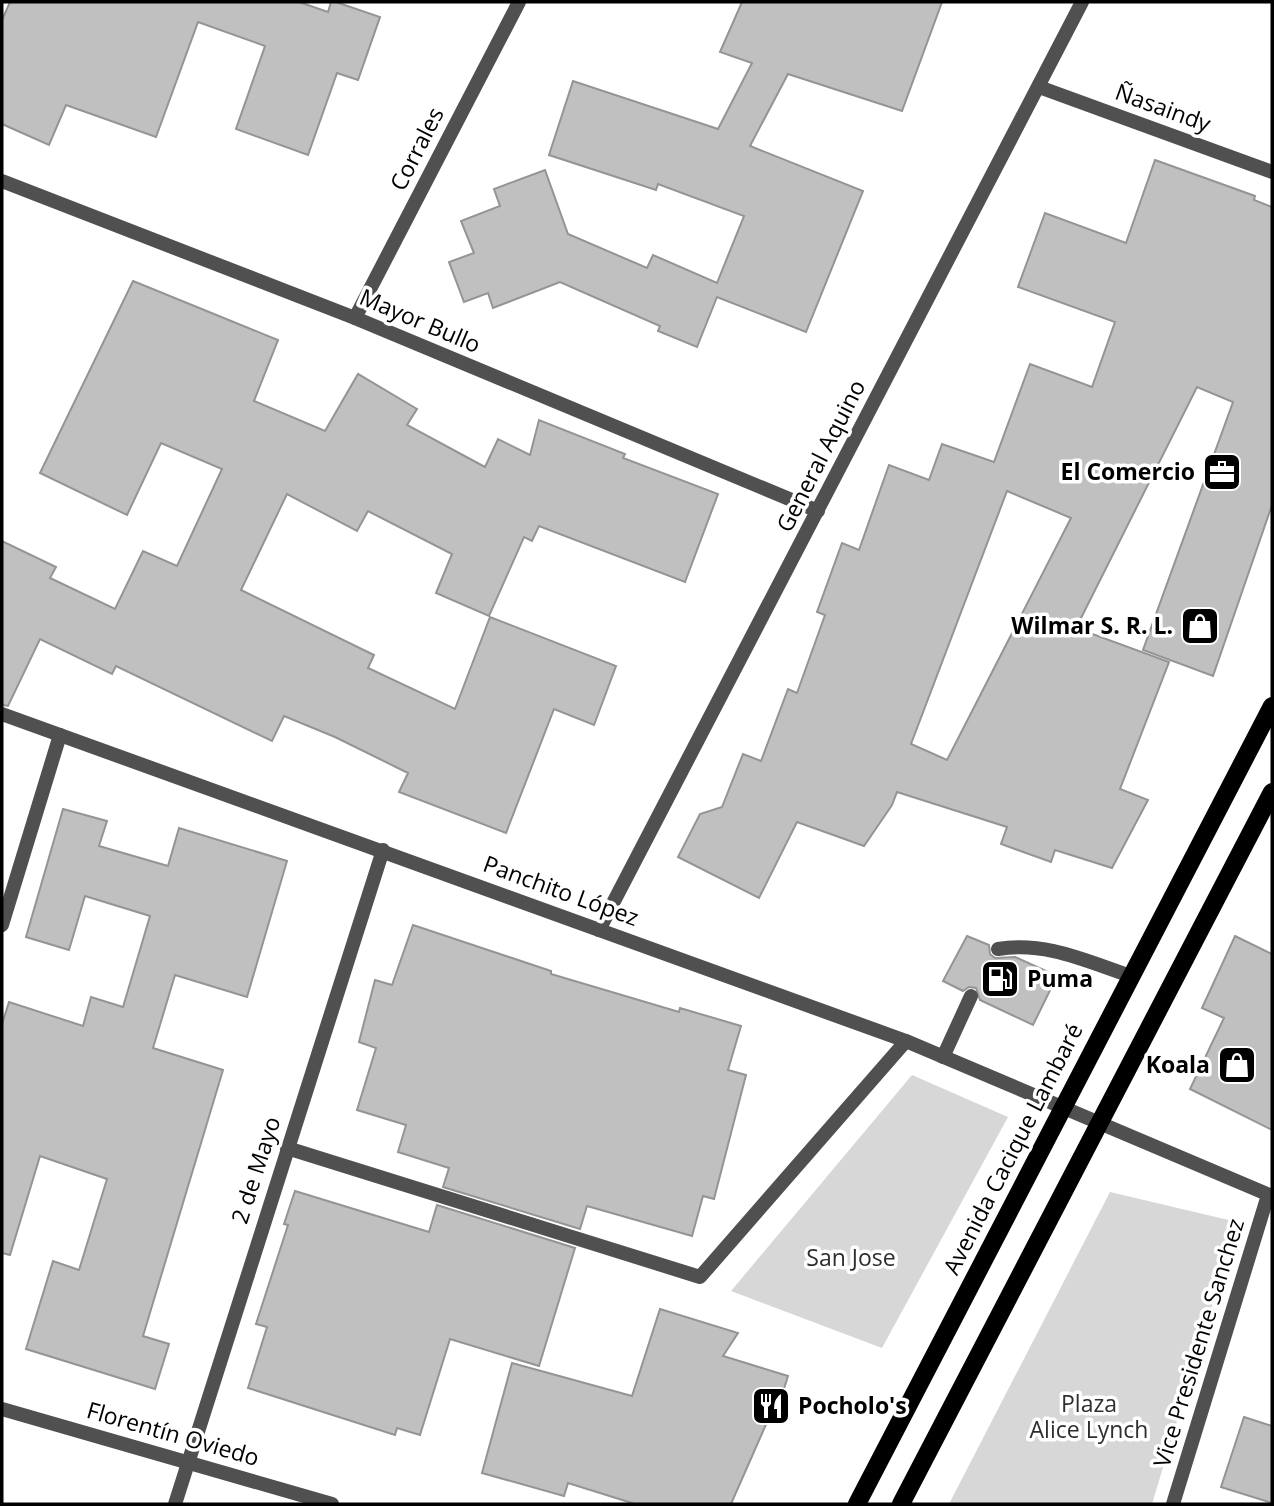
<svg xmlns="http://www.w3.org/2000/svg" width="1274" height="1506" viewBox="0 0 1274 1506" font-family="'Open Sans',sans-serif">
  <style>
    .green { fill: #d7d7d7 }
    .building { fill: #c0c0c0; stroke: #949494; stroke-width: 2; fill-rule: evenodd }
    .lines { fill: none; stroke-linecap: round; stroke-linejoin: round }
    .lane { stroke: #505050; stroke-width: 14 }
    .street { stroke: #505050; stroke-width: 14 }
    .primary { stroke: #000; stroke-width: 18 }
    .labels { text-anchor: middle; stroke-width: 7; stroke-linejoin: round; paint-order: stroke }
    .street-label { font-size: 23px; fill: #000; stroke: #fff }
    .poi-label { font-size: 23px; font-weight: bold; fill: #000; stroke: #fff; text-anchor: end }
    .park-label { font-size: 23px; fill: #2e2e2e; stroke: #fff }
  </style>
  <rect width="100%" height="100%" fill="#fff"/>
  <g class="green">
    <path d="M 912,1075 L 1008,1117 L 882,1348 L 731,1291 Z"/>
    <path d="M 1110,1192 L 1237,1222 L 1152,1504 L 949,1504 Z"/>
  </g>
  <g class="building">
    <path d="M 10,2 L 299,2 L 328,12 L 331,2 L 336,2 L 380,17 L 358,80 L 337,73 L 308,155 L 236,129 L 265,46 L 198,22 L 156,137 L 66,105 L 49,145 L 2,124 L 2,20 Z"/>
    <path d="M 742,2 L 942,2 L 902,111 L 788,74 L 750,146 L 863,191 L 806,332 L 717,297 L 697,347 L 658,331 L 660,326 L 560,282 L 493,308 L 488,293 L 464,302 L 449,262 L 474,253 L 461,221 L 500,206 L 494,189 L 545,170 L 568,234 L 647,268 L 653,255 L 717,283 L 744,216 L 658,184 L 656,190 L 549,155 L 573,81 L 718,129 L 752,63 L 720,52 Z"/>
    <path d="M 1155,160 L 1255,196 L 1254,200 L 1272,207 L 1272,505 L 1213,676 L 1143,650 L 1233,402 L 1197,387 L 1076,628 L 1169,662 L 1120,789 L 1148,800 L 1112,868 L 1055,850 L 1051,862 L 1001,844 L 1007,827 L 897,792 L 892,805 L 864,846 L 797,822 L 759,898 L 678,857 L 700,814 L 722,807 L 743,754 L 761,761 L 788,689 L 797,693 L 825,615 L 817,612 L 842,543 L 859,550 L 889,465 L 929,480 L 942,444 L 994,462 L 1030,364 L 1092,387 L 1115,322 L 1018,287 L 1045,213 L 1126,243 ZM 1007,491 L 1071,518 L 947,760 L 911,744 Z"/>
    <path d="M 133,281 L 278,340 L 254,401 L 325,431 L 358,374 L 417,409 L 407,425 L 485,467 L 498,439 L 530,455 L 539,420 L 625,454 L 623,458 L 718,494 L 685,582 L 539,526 L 532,541 L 524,537 L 489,616 L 436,593 L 452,554 L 368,511 L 357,531 L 287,494 L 241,590 L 374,655 L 368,668 L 455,709 L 490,617 L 616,666 L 594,725 L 554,709 L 506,833 L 399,792 L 408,773 L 335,737 L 284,716 L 272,741 L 116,666 L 112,674 L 40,639 L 8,706 L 2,705 L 2,541 L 56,567 L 50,578 L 115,609 L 143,551 L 177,566 L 222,469 L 161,443 L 127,515 L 40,473 Z"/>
    <path d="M 63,809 L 107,821 L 99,846 L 168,866 L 179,828 L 287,861 L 247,997 L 175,975 L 153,1048 L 223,1070 L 143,1336 L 169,1344 L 155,1389 L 26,1349 L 53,1261 L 79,1270 L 107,1179 L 40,1156 L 10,1255 L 2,1253 L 2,1024 L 9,1002 L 83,1026 L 91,997 L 123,1007 L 150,916 L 85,896 L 69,950 L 26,937 Z"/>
    <path d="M 413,925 L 551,971 L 551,974 L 679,1012 L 680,1008 L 741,1026 L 728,1070 L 746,1075 L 714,1199 L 703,1196 L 692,1236 L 587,1206 L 580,1229 L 443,1187 L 449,1168 L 398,1152 L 406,1125 L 357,1110 L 376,1048 L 359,1042 L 375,980 L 392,985 Z"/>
    <path d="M 967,936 L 989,945 L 990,954 L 995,958 L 1015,957 L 1057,976 L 1033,1025 L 980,1000 L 976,988 L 969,987 L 963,991 L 943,981 Z"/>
    <path d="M 1235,936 L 1272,954 L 1272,1130 L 1190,1089 L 1224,1018 L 1202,1008 Z"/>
    <path d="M 295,1191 L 429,1232 L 437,1205 L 575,1248 L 539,1366 L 450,1339 L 420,1435 L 397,1428 L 395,1435 L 248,1388 L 267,1327 L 256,1324 L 288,1225 L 284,1224 Z"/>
    <path d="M 660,1309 L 738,1333 L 723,1356 L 788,1376 L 774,1421 L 768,1420 L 731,1504 L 635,1504 L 568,1483 L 564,1496 L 482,1473 L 512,1363 L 632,1396 Z"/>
    <path d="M 1244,1417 L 1272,1426 L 1272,1503 L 1221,1487 Z"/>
  </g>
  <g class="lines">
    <g class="lane">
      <path d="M 998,949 C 1045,941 1086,961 1131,976"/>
      <path d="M 943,1057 L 971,996"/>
    </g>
    <g class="street">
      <path d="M 1039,87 L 1272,172"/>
      <path d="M 2,181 L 355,318 L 818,511"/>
      <path d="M 355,318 L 519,2"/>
      <path d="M 2,714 L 906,1041 L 1272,1196"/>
      <path d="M 2,925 L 60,735"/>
      <path d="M 599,930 L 1082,2"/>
      <path d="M 287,1148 L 700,1277 L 906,1041"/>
      <path d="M 2,1409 L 332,1504"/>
      <path d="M 175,1504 L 383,850"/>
      <path d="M 1173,1504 L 1268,1195"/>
    </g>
    <g class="primary">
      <path d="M 857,1504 L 1272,706"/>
      <path d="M 901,1504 L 1272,792"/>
    </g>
  </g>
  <defs>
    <symbol id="office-square" viewBox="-11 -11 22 22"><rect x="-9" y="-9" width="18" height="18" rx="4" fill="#000" stroke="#fff"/><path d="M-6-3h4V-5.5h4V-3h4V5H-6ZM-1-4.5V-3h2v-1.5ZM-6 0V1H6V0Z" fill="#fff"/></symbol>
    <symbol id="shop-square" viewBox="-11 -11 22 22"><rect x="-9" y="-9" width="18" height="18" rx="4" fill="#000" stroke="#fff"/><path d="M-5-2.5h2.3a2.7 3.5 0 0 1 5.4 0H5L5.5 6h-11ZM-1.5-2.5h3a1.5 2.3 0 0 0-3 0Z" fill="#fff"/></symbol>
    <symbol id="fuel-square" viewBox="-11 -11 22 22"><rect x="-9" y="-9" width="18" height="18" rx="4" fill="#000" stroke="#fff"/><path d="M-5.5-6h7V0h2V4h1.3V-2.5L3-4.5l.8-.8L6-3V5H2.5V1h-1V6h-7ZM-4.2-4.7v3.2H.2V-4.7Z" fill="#fff"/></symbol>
    <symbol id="restaurant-square" viewBox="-11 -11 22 22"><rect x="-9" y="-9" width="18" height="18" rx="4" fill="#000" stroke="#fff"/><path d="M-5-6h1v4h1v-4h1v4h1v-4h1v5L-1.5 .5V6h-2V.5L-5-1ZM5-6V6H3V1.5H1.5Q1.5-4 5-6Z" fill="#fff"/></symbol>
  </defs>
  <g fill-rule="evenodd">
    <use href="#office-square" x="1200" y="450" width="44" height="44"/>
    <use href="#shop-square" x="1178" y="604" width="44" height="44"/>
    <use href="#fuel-square" x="978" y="957" width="44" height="44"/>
    <use href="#shop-square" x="1215" y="1043" width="44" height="44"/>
    <use href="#restaurant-square" x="749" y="1384" width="44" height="44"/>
  </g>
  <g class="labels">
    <g class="street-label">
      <text transform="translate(1163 108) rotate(20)" y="8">Ñasaindy</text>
      <text transform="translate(417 149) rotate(-63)" y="8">Corrales</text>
      <text transform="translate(420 321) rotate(23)" y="8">Mayor Bullo</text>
      <text transform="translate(821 456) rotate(-63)" y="8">General Aquino</text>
      <text transform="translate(561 891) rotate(20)" y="8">Panchito López</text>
      <text transform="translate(1013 1149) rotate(-63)" y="8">Avenida Cacique Lambaré</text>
      <text transform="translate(256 1170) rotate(-72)" y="8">2 de Mayo</text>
      <text transform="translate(1199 1343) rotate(-73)" y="8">Vice Presidente Sanchez</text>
      <text transform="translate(173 1434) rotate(16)" y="8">Florentín Oviedo</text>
    </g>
    <g class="poi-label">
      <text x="1195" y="480">El Comercio</text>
      <text x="1173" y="634">Wilmar S. R. L.</text>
      <text x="1027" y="987" text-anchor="start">Puma</text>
      <text x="1210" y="1073">Koala</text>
      <text x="798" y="1414" text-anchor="start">Pocholo's</text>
    </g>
    <g class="park-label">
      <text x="851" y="1266">San Jose</text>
      <text x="1089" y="1412">Plaza<tspan x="1089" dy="26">Alice Lynch</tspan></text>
    </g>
  </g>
  <rect width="1274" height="1506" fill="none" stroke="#000000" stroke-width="7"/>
</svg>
